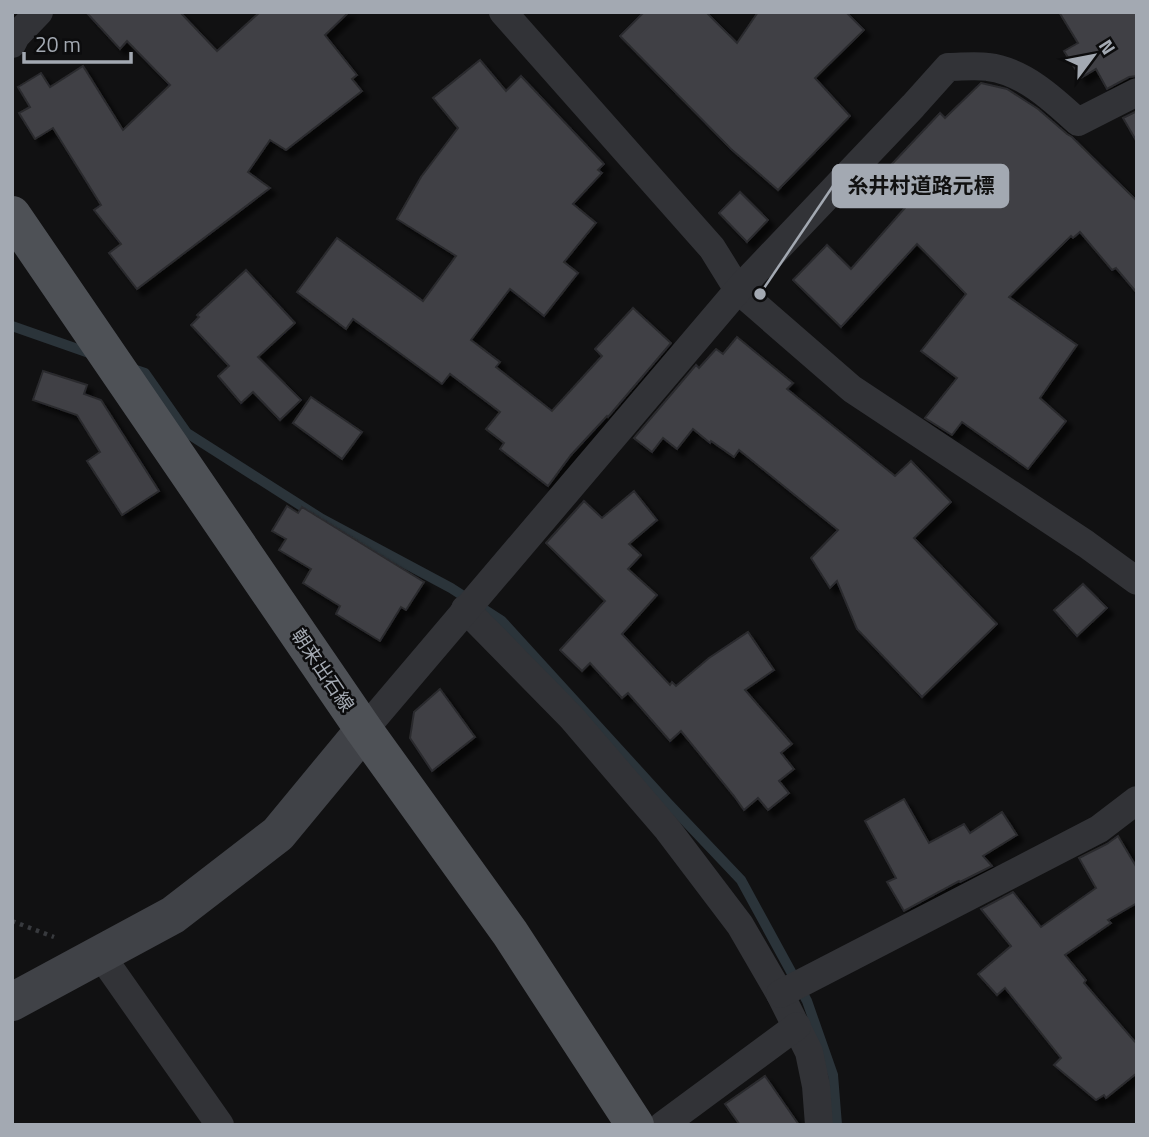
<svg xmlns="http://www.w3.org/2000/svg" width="1149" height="1137" viewBox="0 0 1149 1137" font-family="'Titillium Web','Noto Sans JP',sans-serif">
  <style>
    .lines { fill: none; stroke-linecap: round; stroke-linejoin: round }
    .stream { stroke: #2b343a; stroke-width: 10 }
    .building { fill: #404145; stroke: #2b2b2e; stroke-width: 2; filter: url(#shadow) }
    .path { stroke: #383a3e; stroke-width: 4.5; stroke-dasharray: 3.5 5; stroke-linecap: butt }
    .street { stroke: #323337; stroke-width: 28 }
    .secondary { stroke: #404247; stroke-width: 38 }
    .primary { stroke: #4e5156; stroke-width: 38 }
    .labels { text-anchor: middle; stroke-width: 5; stroke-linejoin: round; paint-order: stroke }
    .street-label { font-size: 19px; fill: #a3a9b2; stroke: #0c0c0d }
    .leader { fill: none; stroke: #a3a9b2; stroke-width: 2.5 }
    .callout-dot { fill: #a3a9b2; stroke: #0c0c0d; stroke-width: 2.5 }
    .callout { fill: #a3a9b2; stroke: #a3a9b2; stroke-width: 2.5 }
    .callout-label { font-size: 21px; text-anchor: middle; font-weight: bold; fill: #111 }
  </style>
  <defs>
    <filter id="shadow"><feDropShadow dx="6" dy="6" stdDeviation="2" flood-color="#0009"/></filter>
  </defs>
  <rect width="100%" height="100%" fill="#111112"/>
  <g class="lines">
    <g class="stream">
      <path d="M 12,326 L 92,354"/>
      <path d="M 130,368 L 145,373 L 187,433 L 322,519 L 451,588 L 502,621 L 667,802 L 741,880 L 807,1001 L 833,1075 L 837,1125"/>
    </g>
  </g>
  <g class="building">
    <path d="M 86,12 L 180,12 L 217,51 L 260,12 L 349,12 L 325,35 L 357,75 L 352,79 L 362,91 L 286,150 L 270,140 L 248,172 L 270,188 L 137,289 L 109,253 L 121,244 L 94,210 L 101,205 L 53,128 L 35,139 L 19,113 L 30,107 L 18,87 L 41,73 L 50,87 L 83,66 L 123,130 L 170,85 L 127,41 L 120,49 Z"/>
    <path d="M 644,12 L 706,12 L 737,43 L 758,12 L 846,12 L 864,30 L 815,78 L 850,116 L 778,190 L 731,149 L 620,36 Z"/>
    <path d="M 1059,12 L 1137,12 L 1137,76 L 1129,77 L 1107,89 L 1096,69 L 1081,78 L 1064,51 L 1078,43 Z"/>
    <path d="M 480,60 L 506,91 L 521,76 L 604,164 L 598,170 L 602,173 L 573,204 L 596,223 L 564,262 L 578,273 L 544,316 L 510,289 L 471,340 L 500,362 L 496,367 L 552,411 L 602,356 L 595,349 L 633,308 L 671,343 L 608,417 L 607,416 L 571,455 L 548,486 L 500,449 L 504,443 L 486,429 L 500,412 L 450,374 L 442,384 L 353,319 L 346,329 L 297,292 L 337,238 L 423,301 L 456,256 L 397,219 L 421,177 L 458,128 L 433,98 Z"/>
    <path d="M 981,83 L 1007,89 L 1038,109 L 1067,134 L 1072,137 L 1137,201 L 1137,293 L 1116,268 L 1112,270 L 1080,232 L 1073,238 L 1071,236 L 1009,297 L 1077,345 L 1040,398 L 1066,421 L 1028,469 L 962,422 L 952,435 L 925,418 L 957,378 L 921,351 L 966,294 L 917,244 L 841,327 L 793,280 L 827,245 L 851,269 L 919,192 L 891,165 L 940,113 L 945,118 Z"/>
    <path d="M 1137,111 L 1137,142 L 1123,118 Z"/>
    <path d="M 740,192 L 768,220 L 747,242 L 719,213 Z"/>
    <path d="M 246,270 L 295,323 L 258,357 L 301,400 L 280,420 L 253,392 L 241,403 L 218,376 L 229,366 L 191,325 L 199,317 L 197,315 Z"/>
    <path d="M 737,337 L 793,383 L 787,389 L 895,476 L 911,461 L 951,502 L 914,538 L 997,624 L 922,697 L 857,629 L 837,581 L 830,588 L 811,558 L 838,530 L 739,450 L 734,457 L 711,441 L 710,443 L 693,429 L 677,449 L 663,438 L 652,452 L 634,438 L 696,365 L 699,368 L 716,349 L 723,354 Z"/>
    <path d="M 43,371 L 87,385 L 84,394 L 101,400 L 159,491 L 122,515 L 87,461 L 100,452 L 77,415 L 33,400 Z"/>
    <path d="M 311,397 L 362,432 L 342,459 L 293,423 Z"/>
    <path d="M 634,491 L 657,520 L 629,544 L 641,555 L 628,569 L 657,595 L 622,634 L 670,685 L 672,682 L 676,686 L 709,658 L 748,632 L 774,670 L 745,690 L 792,744 L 781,753 L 794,769 L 779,781 L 789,793 L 768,810 L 758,798 L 744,810 L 734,796 L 681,731 L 670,741 L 628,693 L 622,698 L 590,663 L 582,671 L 560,650 L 605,601 L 546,543 L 584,501 L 602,518 Z"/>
    <path d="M 287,506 L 298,513 L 302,507 L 424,582 L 406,610 L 401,607 L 380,641 L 336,614 L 340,606 L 303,583 L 311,569 L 279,550 L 286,539 L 272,531 Z"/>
    <path d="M 1083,584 L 1107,608 L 1077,636 L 1054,610 Z"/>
    <path d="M 440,689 L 475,737 L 432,771 L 410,738 L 414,712 Z"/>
    <path d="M 904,799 L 929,843 L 964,824 L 970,833 L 1002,812 L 1017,835 L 983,856 L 992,866 L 960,882 L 959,881 L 904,911 L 887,882 L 896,878 L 865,821 Z"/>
    <path d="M 1118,836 L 1137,868 L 1137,903 L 1108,920 L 1111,923 L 1065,955 L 1086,980 L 1084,983 L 1137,1044 L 1137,1073 L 1106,1098 L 1104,1095 L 1096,1100 L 1054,1065 L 1061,1058 L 1005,988 L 997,995 L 978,974 L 1011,946 L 981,909 L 1013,892 L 1041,927 L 1096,888 L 1079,858 L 1107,844 Z"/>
    <path d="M 765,1076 L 799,1125 L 740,1125 L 725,1104 Z"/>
  </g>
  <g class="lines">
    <path class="path" d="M 12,921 L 54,937"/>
    <g class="street">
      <path d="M 503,12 L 712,248 L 738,290 L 852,389 L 1086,544 L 1137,581"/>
      <path d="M 12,44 L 16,36 L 39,12"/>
      <path d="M 465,609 L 571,717 L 668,830 L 740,925 L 780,994 L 809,1052 L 816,1086 L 819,1125"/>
      <path d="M 364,730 L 738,290 L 913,106 L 948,67 C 961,67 975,65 988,67 C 1023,71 1053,99 1078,122 L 1137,92"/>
      <path d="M 100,954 L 220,1125"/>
      <path d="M 780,994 L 1099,829 L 1137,800"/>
      <path d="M 663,1125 L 797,1026"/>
    </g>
    <path class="secondary" d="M 12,1002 L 173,915 L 278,834 L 364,730"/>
    <path class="primary" d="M 12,215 L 364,730 L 510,933 L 635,1125"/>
  </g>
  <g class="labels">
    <g class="street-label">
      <text transform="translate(323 670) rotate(56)" y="7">朝来出石線</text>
    </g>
  </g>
  <path class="leader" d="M760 294L833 186"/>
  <circle class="callout-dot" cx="760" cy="294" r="7"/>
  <rect class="callout" x="833" y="165" width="175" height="42" rx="7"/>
  <g class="callout-label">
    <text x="921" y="193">糸井村道路元標</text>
  </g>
  <rect width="1149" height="1137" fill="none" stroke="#a3a9b2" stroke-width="28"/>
  <g transform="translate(1093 56) rotate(58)" stroke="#0c0c0d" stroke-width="5" paint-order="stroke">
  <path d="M0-5L12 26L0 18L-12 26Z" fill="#a3a9b2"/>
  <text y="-10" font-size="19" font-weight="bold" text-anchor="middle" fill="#a3a9b2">N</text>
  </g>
  <path d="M24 52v10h107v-10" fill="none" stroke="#a3a9b2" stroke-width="3.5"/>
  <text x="35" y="52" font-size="21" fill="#a3a9b2" stroke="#0c0c0d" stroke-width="5" paint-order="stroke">20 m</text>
</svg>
